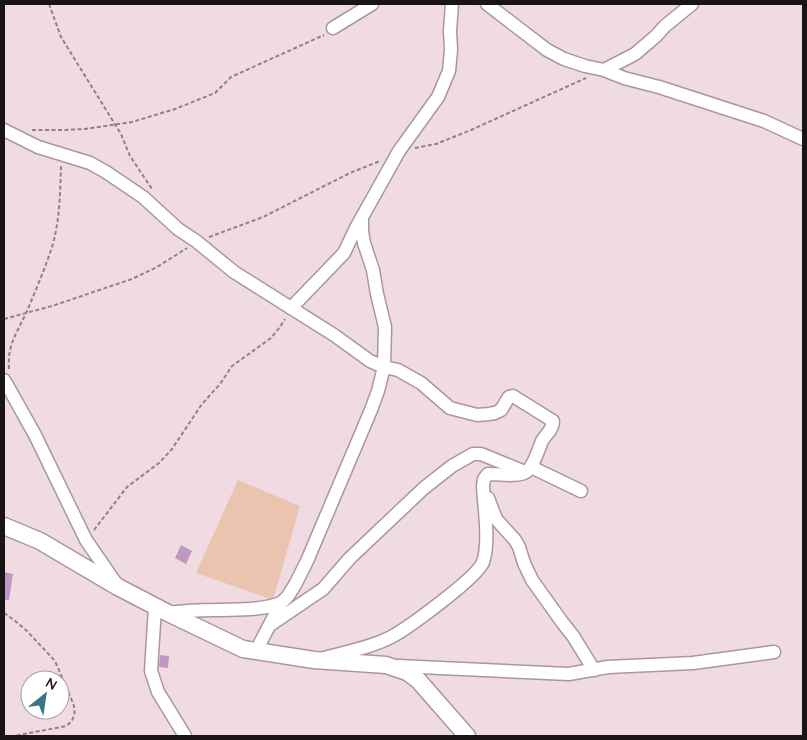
<svg xmlns="http://www.w3.org/2000/svg" width="807" height="740" viewBox="0 0 807 740" font-family="Quicksand,sans-serif">
  <style>
    .green { fill: #ebc4af }
    .building { fill: #c198c1 }
    .lines { fill: none; stroke-linecap: round; stroke-linejoin: round }
    .minor-casing { stroke: #aa979d; stroke-width: 15 }
    .tertiary-casing { stroke: #aa979d; stroke-width: 19 }
    .path { stroke: #908187; stroke-width: 2; stroke-dasharray: 4 2.5; stroke-linecap: butt }
    .minor { stroke: #fff; stroke-width: 12 }
    .tertiary { stroke: #fff; stroke-width: 16 }
  </style>
  <rect width="100%" height="100%" fill="#f0dbe3"/>
  <path class="green" d="M 238,480 L 300,506 L 273,600 L 196,573 Z"/>
  <g class="building">
    <path d="M 181,545 L 192,551 L 186,564 L 175,558 Z"/>
    <path d="M 4,572 L 13,574 L 9,600 L 4,600 Z"/>
    <path d="M 160,655 L 169,656 L 168,668 L 159,667 Z"/>
  </g>
  <g class="lines">
    <defs>
      <g id="minor">
        <path d="M 487,4 L 547,50 L 564,59 L 585,66 L 604,70 L 624,78 L 659,87 L 764,121 L 803,139"/>
        <path d="M 333,28 L 372,4"/>
        <path d="M 604,70 L 635,54 L 656,36 L 665,26 L 692,4"/>
        <path d="M 4,130 L 38,147 L 90,163 L 106,172 L 143,197 L 178,229 L 196,241 L 234,272 L 334,335 L 370,361 L 384,367 L 398,370 L 421,383 L 450,408 L 477,415 L 489,414 L 495,413 L 501,410 L 509,397 L 513,396 L 553,421 C 553,430 546,434 542,441 C 539,449 533,467 526,472 C 519,477 497,474 488,474 L 484,479 L 483,486 C 484,507 490,542 483,562 C 478,577 409,627 393,636 C 373,647 346,652 324,658"/>
        <path d="M 291,308 L 344,253 L 356,228 L 399,151 L 438,97 L 449,71 L 451,50 L 450,31 L 452,4"/>
        <path d="M 4,380 L 11,392 L 35,435 L 86,540 L 117,585"/>
        <path d="M 531,467 L 581,491"/>
        <path d="M 488,498 L 496,519 L 515,540 L 519,547 L 524,563 L 532,580 L 562,622 L 573,636 L 594,670"/>
        <path d="M 155,607 L 151,671 L 158,692 L 185,736"/>
        <path d="M 168,613 C 183,611 199,610 215,610 C 237,609 259,611 281,603"/>
        <path d="M 270,625 L 323,589 L 350,558 L 424,488 L 452,466 L 473,454 L 481,454 L 525,472"/>
        <path d="M 256,651 L 281,603 L 288,596 L 296,583 L 307,561 L 371,410 L 378,391 L 384,367 L 385,327 L 377,294 L 373,270 L 364,243 L 362,231 L 362,217"/>
        <path d="M 398,666 L 569,674 L 608,667 L 693,663 L 774,652"/>
      </g>
      <path id="tertiary" d="M 4,526 L 40,541 L 118,587 L 168,613 L 243,649 L 314,660 L 386,665 L 407,672 L 418,680 L 467,736"/>
    </defs>
    <use href="#minor" class="minor-casing"/>
    <use href="#tertiary" class="tertiary-casing"/>
    <g class="path">
      <path d="M 49,4 L 61,37 L 121,134 L 130,156 L 152,189"/>
      <path d="M 32,130 L 62,130 L 85,129 L 132,122 L 175,109 L 215,93 L 231,77 L 324,35"/>
      <path d="M 415,148 L 436,144 L 471,130 L 586,78"/>
      <path d="M 209,237 L 263,217 L 350,173 L 380,161"/>
      <path d="M 4,319 L 52,306 L 132,279 L 157,267 L 187,248"/>
      <path d="M 9,369 C 7,345 17,333 27,311 C 35,292 44,271 51,250 C 60,223 60,194 61,166"/>
      <path d="M 94,530 L 127,487 L 159,463 L 172,449 L 202,404 L 220,384 L 232,366 L 271,338 L 280,327 L 285,319"/>
      <path d="M 4,613 L 14,620 L 27,631 L 55,661 L 73,703 C 76,712 75,720 66,726 L 14,736"/>
    </g>
    <use href="#minor" class="minor"/>
    <use href="#tertiary" class="tertiary"/>
  </g>
  <rect width="807" height="740" fill="none" stroke="#1b1416" stroke-width="10"/>
  <g transform="translate(45 695) rotate(30)"><circle r="24" fill="#ffffff" stroke="#a4a1a2"/>
  <path d="M0-4L9 19L0 12L-9 19Z" fill="#347888"/>
  <text y="-8" font-size="14" font-weight="bold" text-anchor="middle" fill="#1b1416">N</text>
  </g>
</svg>
